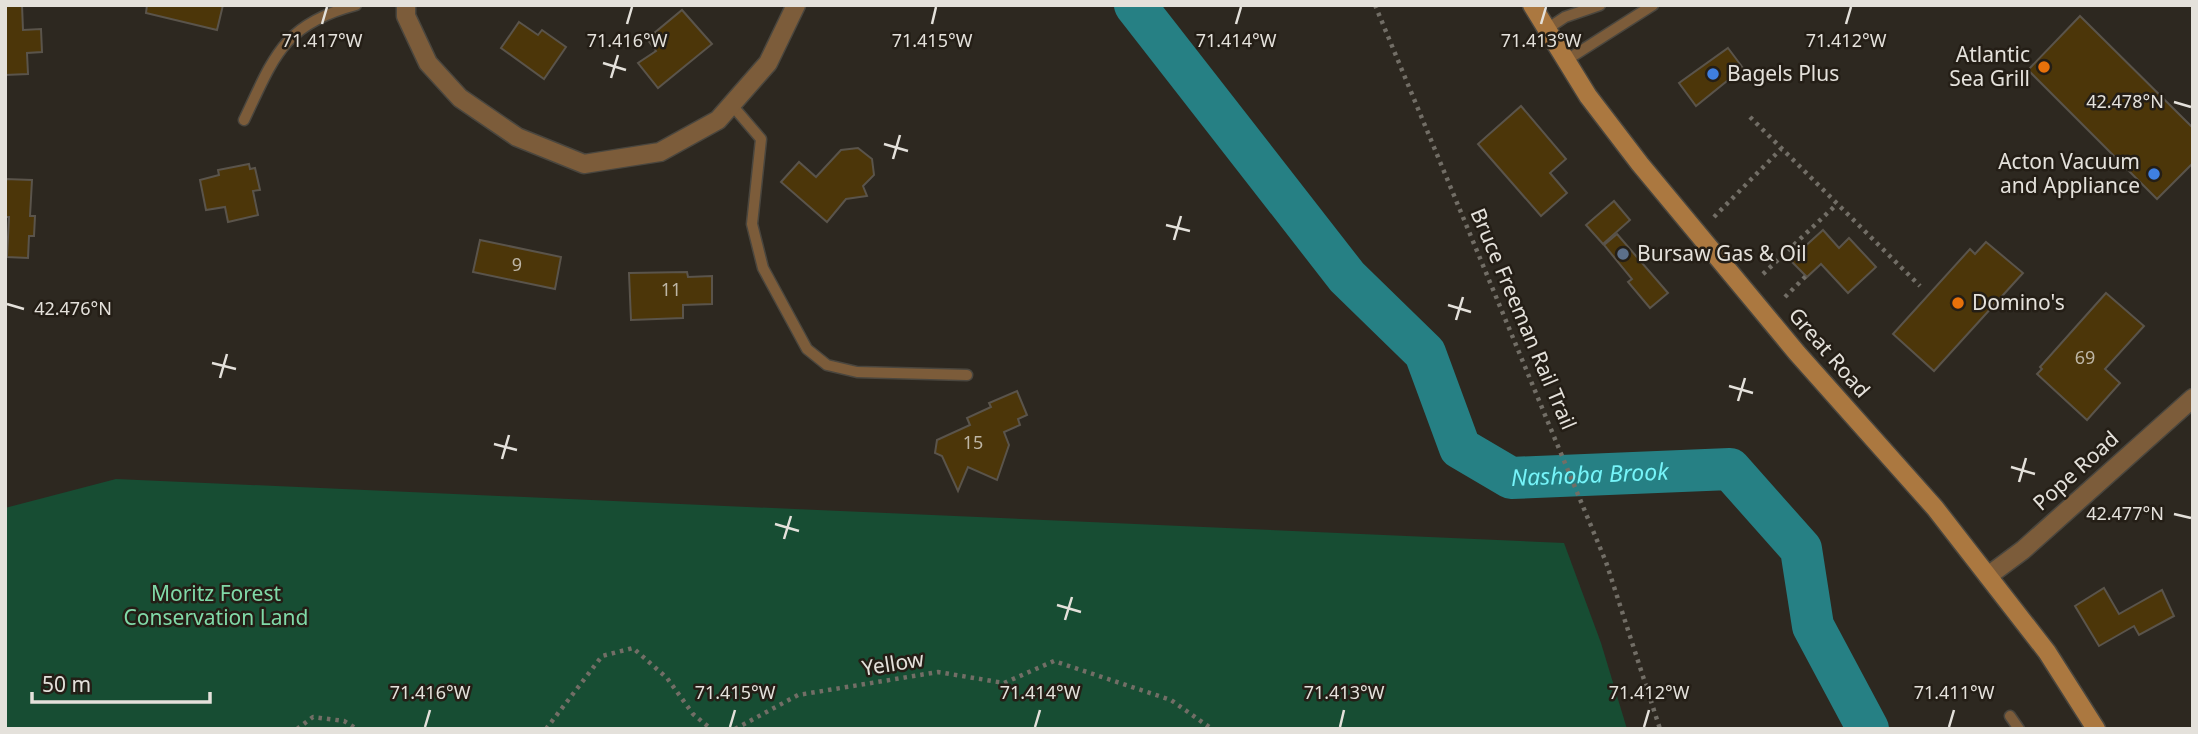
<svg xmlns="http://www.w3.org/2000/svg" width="2198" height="734" viewBox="0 0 2198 734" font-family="'Noto Sans',sans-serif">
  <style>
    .green { fill: #174d33 }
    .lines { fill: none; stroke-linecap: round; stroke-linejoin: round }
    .river { stroke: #268084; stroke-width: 42 }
    .building { fill: #4c3609; stroke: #5a544b; stroke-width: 2 }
    .service-casing { stroke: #4a463e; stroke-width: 13 }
    .minor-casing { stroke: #4a463e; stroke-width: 21 }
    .tertiary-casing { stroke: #4a463e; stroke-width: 21 }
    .secondary-casing { stroke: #4a463e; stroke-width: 21 }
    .path { stroke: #726e66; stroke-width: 4.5; stroke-dasharray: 3.5 5; stroke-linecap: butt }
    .service { stroke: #7c5c3a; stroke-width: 10 }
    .minor { stroke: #7c5c3a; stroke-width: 18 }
    .tertiary { stroke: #7c5c3a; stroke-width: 18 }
    .secondary { stroke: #ab7840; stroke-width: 18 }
    .ticks { fill: none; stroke: #e4e1db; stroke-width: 2.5 }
    .food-dot { fill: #e8710a; stroke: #241e16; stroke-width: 2.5 }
    .shop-dot { fill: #3f7fe0; stroke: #241e16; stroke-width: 2.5 }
    .service-dot { fill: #5c6f8a; stroke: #241e16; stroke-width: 2.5 }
    .labels { text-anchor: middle; stroke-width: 5; stroke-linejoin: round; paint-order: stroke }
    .number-label { font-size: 18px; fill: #beb6a6 }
    .poi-label { font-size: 21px; fill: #e4e1db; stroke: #241e16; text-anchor: start }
    .street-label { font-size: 21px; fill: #e4e1db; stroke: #241e16 }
    .park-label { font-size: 21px; fill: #80daa8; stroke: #241e16 }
    .water-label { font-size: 23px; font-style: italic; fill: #76f4f9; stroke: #241e16 }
    .ticks-label { font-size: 18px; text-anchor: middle; fill: #e4e1db; stroke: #241e16; stroke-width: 5; stroke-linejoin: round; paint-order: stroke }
  </style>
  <rect width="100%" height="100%" fill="#2d2820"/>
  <path class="green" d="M 116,479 L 1564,543 L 1601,643 L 1627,729 L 5,729 L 5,508 Z"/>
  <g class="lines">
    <path class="river" id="s1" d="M 1135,5 L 1347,277 L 1425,353 L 1460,448 L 1511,478 L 1730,469 L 1801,549 L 1813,626 L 1868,729"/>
  </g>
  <g class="building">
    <path d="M 5,5 L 22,5 L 23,30 L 41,29 L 42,52 L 27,53 L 28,74 L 5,75 Z"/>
    <path d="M 147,5 L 223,5 L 217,30 L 146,13 Z"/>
    <path d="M 682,10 L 712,44 L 658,88 L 638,63 L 656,51 L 647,39 Z"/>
    <path d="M 2080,16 L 2193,128 L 2193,163 L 2157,199 L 2028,70 Z"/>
    <path d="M 519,22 L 538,35 L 542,30 L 566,47 L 544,79 L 501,48 Z"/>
    <path d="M 1728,48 L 1743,68 L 1696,106 L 1679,83 Z"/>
    <path d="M 1521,106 L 1566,159 L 1550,173 L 1567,193 L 1541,216 L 1478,144 Z"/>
    <path d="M 858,148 L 872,159 L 874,175 L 863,186 L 867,196 L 846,199 L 827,222 L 781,182 L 799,162 L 816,177 L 841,150 Z"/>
    <path d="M 249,164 L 250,169 L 255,168 L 260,190 L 253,191 L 258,215 L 228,222 L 225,207 L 206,210 L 200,180 L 219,175 L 218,170 Z"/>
    <path d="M 5,179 L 32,180 L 30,216 L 35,216 L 34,236 L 29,236 L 28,258 L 7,257 L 9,217 L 5,217 Z"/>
    <path d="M 1614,201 L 1630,220 L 1603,244 L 1586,225 Z"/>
    <path d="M 1823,230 L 1839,248 L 1849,238 L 1876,267 L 1848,293 L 1821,264 L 1807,277 L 1790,260 Z"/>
    <path d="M 1617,234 L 1668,293 L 1650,308 L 1628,282 L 1632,279 L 1604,245 Z"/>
    <path d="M 480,240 L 561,257 L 555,289 L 473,272 Z"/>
    <path d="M 1986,242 L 2023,273 L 1934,371 L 1893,334 L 1970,249 L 1975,254 Z"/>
    <path d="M 687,272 L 688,277 L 712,276 L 712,304 L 683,305 L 683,318 L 631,320 L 629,273 Z"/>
    <path d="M 2106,293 L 2144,326 L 2105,369 L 2120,383 L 2087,420 L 2037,374 L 2042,369 L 2040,367 Z"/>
    <path d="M 1017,391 L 1027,415 L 1018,419 L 1020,425 L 1004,432 L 1009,445 L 997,480 L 968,467 L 958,491 L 942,456 L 935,453 L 937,440 L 970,425 L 967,418 L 991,407 L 989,403 Z"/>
    <path d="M 2104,588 L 2119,614 L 2162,590 L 2174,616 L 2139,635 L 2134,626 L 2099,646 L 2075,606 Z"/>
  </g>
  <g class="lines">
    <defs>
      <g id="service">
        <path d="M 1547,29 L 1565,17 L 1600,5"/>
        <path d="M 1565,61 L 1653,5"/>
        <path d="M 731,104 L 761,139 L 752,224 L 763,268 L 807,349 L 827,365 L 857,372 L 967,375"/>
        <path d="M 244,120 C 274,57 283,24 356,5"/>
        <path d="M 2010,716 L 2019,729"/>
      </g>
      <path id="minor" d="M 406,5 L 406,16 L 428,63 L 460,98 L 517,137 L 584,164 L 660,152 L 718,120 L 768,63 L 796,5"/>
      <path id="tertiary" d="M 1988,576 L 2023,550 L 2193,398"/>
      <path id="secondary" d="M 1532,5 L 1588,96 L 1640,164 L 1797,353 L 1935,508 L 2047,652 L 2096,729"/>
    </defs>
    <use href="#service" class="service-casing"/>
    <use href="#minor" class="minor-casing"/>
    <use href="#tertiary" class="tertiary-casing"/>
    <use href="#secondary" class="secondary-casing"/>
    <g class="path">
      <path d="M 1375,5 L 1606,562 L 1660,729"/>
      <path d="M 1750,117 L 1920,286"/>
      <path d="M 1714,217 L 1781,149"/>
      <path d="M 1763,274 L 1835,206"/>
      <path d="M 1785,297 L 1806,276"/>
      <path d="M 297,729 L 313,717 L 344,721 L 357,729"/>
      <path d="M 546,729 L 602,656 L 633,648 L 667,678 L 693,714 L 711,729"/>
      <path d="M 735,729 L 798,695 L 938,672 L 1004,683 L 1054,661 L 1171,700 L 1212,729"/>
    </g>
    <use href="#service" class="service"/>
    <use href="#minor" class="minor"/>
    <use href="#tertiary" class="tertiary"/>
    <use href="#secondary" class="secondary"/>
  </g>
  <path class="ticks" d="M 322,24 L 327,7M 627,24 L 632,7M 932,24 L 936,7M 1236,24 L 1241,7M 1541,24 L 1546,7M 1846,24 L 1851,7M 603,63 L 626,70M 611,78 L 618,55M 2174,102 L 2191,107M 884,144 L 908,151M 893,159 L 900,135M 1166,225 L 1190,231M 1174,240 L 1181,216M 7,304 L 24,309M 1448,305 L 1471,312M 1456,320 L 1463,297M 212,363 L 236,369M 220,378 L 227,354M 1729,386 L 1753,393M 1738,401 L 1745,378M 494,444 L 517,450M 502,459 L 509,435M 2011,467 L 2035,474M 2019,482 L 2026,458M 2174,514 L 2191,518M 775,524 L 799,531M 784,539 L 791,516M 1057,605 L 1081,612M 1065,620 L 1072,597M 425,727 L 430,710M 730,727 L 735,710M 1035,727 L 1040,710M 1340,727 L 1344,710M 1644,727 L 1649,710M 1949,727 L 1954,710"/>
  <g class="food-dot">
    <circle cx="2044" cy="67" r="7"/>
    <circle cx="1958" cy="303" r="7"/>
  </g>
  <g class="shop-dot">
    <circle cx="1713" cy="74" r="7"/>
    <circle cx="2154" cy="174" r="7"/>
  </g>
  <circle class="service-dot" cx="1623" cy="254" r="7"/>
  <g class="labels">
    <g class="number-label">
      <text x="517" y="271">9</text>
      <text x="671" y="296">11</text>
      <text x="2085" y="364">69</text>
      <text x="973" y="449">15</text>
    </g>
    <g class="poi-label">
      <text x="2030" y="62" text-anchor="end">Atlantic<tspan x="2030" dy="24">Sea Grill</tspan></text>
      <text x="1727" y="81">Bagels Plus</text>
      <text x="2140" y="169" text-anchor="end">Acton Vacuum<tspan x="2140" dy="24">and Appliance</tspan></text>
      <text x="1637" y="261">Bursaw Gas &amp; Oil</text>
      <text x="1972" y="310">Domino's</text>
    </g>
    <g class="street-label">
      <text transform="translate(1523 319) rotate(67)" y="7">Bruce Freeman Rail Trail</text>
      <text transform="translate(1829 353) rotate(49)" y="7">Great Road</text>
      <text transform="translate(2076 471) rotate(-42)" y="7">Pope Road</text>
      <text transform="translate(893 664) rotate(-9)" y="7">Yellow</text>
    </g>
    <g class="park-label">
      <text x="216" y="601">Moritz Forest<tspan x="216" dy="24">Conservation Land</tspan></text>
    </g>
    <g class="water-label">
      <text dy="8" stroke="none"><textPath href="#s1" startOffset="693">Nashoba Brook</textPath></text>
    </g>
  </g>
  <g class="ticks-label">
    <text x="322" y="47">71.417°W</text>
    <text x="627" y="47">71.416°W</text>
    <text x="932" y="47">71.415°W</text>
    <text x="1236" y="47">71.414°W</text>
    <text x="1541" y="47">71.413°W</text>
    <text x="1846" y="47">71.412°W</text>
    <text x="2125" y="108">42.478°N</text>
    <text x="73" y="315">42.476°N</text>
    <text x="2125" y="520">42.477°N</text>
    <text x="1040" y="699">71.414°W</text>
    <text x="1344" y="699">71.413°W</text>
    <text x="1954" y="699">71.411°W</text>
    <text x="430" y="699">71.416°W</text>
    <text x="735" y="699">71.415°W</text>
    <text x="1649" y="699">71.412°W</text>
  </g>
  <rect width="2198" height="734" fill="none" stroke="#e4e1db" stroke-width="14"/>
  <path d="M32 692v10h178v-10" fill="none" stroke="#e4e1db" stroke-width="3.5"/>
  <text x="42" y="692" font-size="21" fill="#e4e1db" stroke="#241e16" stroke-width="5" paint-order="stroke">50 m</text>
</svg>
